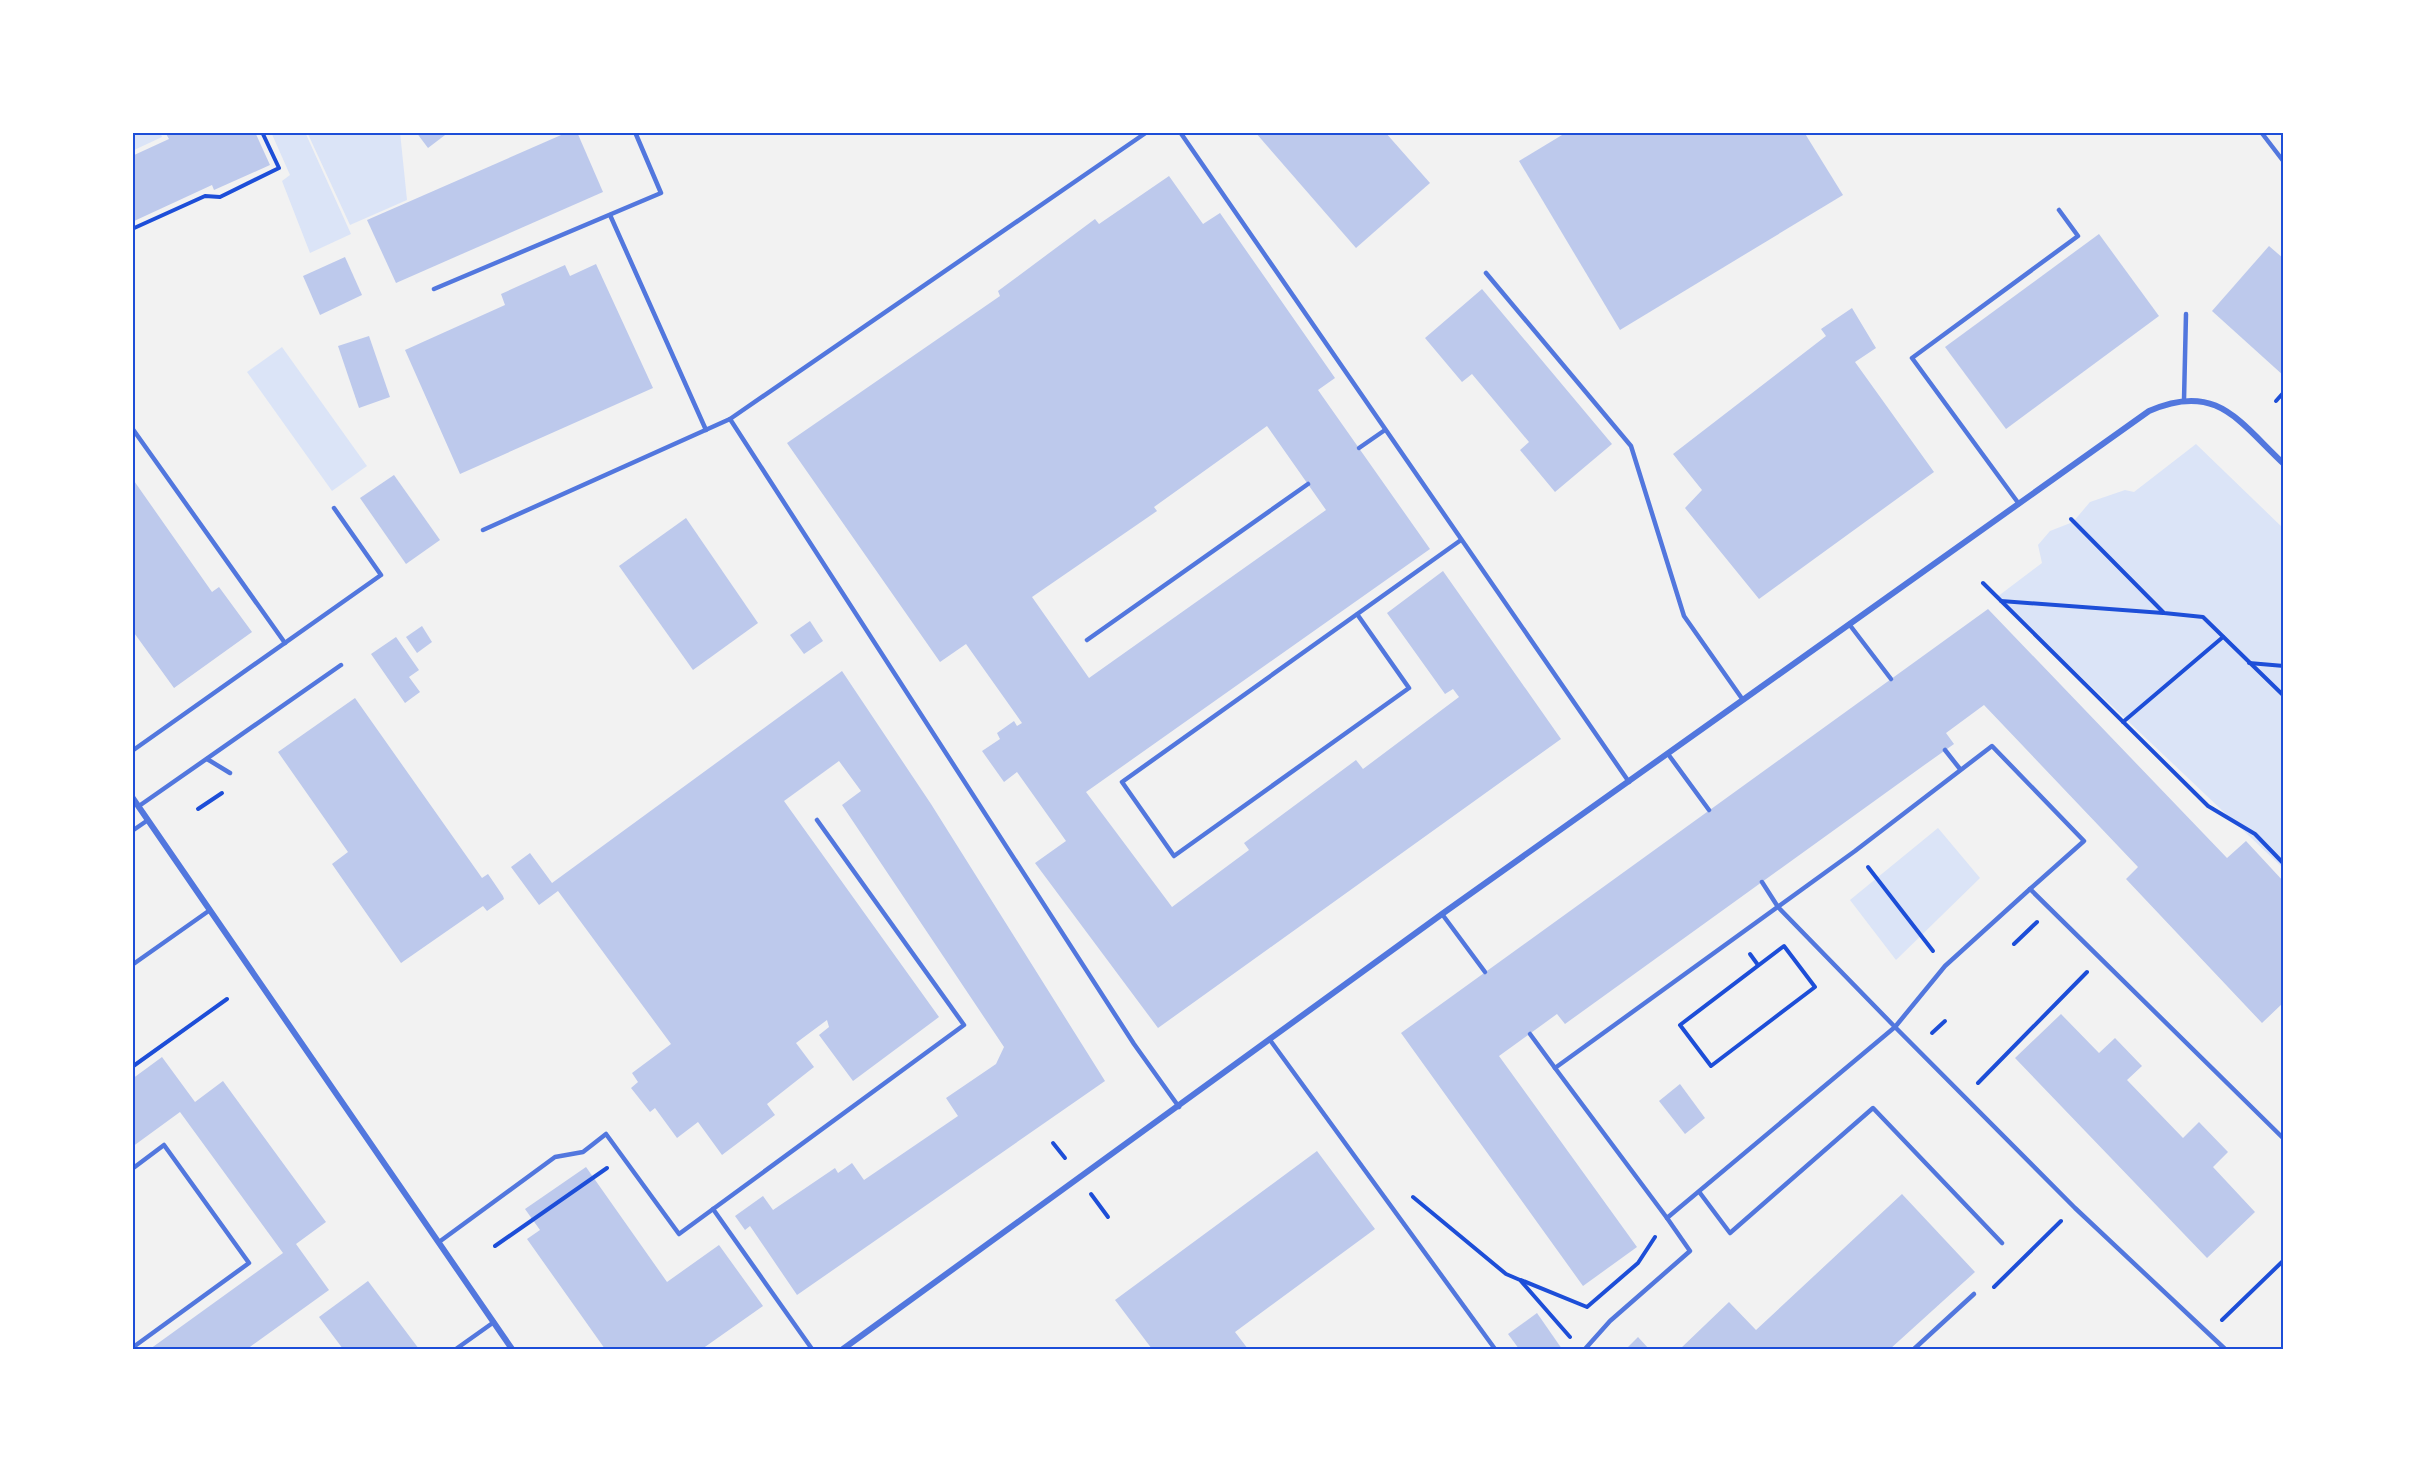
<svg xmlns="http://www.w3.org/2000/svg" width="2416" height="1481" viewBox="0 0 2416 1481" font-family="'Roboto Condensed',sans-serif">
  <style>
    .green { fill: #dbe4f7 }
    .building { fill: #bdc9ec; fill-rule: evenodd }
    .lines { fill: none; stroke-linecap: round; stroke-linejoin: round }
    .path { stroke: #1d4ed8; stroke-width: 4 }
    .service { stroke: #5277de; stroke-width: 4.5 }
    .minor { stroke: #5277de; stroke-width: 6 }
    .neatline { fill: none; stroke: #1d4ed8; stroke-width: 2 }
  </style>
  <rect width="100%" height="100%" fill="#f2f2f2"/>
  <g class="green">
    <path d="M 132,132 L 160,132 L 162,137 L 132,151 Z"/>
    <path d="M 271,132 L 305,132 L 351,234 L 310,253 L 282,181 L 290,175 Z"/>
    <path d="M 307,132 L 400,132 L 407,200 L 350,225 Z"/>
    <path d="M 282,347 L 367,466 L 332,491 L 247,372 Z"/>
    <path d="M 2196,444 L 2284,529 L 2284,869 L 1997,597 L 2042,563 L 2038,545 L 2050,531 L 2073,522 L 2090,502 L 2125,490 L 2134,492 Z"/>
    <path d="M 1938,828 L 1980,878 L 1896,960 L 1850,900 Z"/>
  </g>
  <g class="building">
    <path d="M 165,132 L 255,132 L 270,165 L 214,190 L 212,185 L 132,222 L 132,156 L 169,139 Z"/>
    <path d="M 416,132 L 449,132 L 428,148 Z"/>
    <path d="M 568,132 L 577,132 L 603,192 L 396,283 L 367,220 Z"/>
    <path d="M 1255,132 L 1385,132 L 1430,183 L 1356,248 Z"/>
    <path d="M 1567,132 L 1804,132 L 1843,195 L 1620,330 L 1519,161 Z"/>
    <path d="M 1169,176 L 1203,224 L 1220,213 L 1335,378 L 1318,390 L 1430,549 L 1086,792 L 1172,907 L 1249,850 L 1244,843 L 1356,760 L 1363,769 L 1459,697 L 1453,689 L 1445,694 L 1387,613 L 1443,571 L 1561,739 L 1158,1028 L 1035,863 L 1066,841 L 1017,772 L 1004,782 L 982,751 L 1000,739 L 997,733 L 1014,721 L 1017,726 L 1022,723 L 966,644 L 940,662 L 787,443 L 1000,296 L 998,291 L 1095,219 L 1099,224 ZM 1267,426 L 1326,510 L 1089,678 L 1032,597 L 1157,511 L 1154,507 Z"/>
    <path d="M 2099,234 L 2159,316 L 2006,429 L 1945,347 Z"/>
    <path d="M 2269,246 L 2284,259 L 2284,376 L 2212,311 Z"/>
    <path d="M 345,257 L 362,295 L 320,315 L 303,276 Z"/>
    <path d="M 596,264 L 653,388 L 460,474 L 405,350 L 505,305 L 501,294 L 565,265 L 570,276 Z"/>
    <path d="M 1482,289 L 1612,444 L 1555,492 L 1520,450 L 1529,442 L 1472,374 L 1462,382 L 1425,338 Z"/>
    <path d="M 1852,308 L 1876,348 L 1855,362 L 1934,472 L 1759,599 L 1685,508 L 1702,490 L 1673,454 L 1826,336 L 1821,329 Z"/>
    <path d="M 369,336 L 390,397 L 359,408 L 338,346 Z"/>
    <path d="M 394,475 L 440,540 L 406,564 L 360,498 Z"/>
    <path d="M 132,478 L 212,592 L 219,587 L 252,632 L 174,688 L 132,630 Z"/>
    <path d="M 686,518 L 758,623 L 693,670 L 619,566 Z"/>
    <path d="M 1988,609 L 2227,858 L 2246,841 L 2284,882 L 2284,1002 L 2262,1023 L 2126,879 L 2138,867 L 1984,705 L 1946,733 L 1954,744 L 1923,766 L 1565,1024 L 1557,1014 L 1499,1056 L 1637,1247 L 1583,1286 L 1401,1033 Z"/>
    <path d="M 810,621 L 823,641 L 804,654 L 790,635 Z"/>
    <path d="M 422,626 L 432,642 L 417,653 L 406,637 Z"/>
    <path d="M 396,637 L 419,670 L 409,677 L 420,692 L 405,703 L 371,654 Z"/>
    <path d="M 842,671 L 931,804 L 1105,1081 L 797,1295 L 750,1226 L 745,1230 L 735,1216 L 763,1196 L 773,1210 L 835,1168 L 838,1173 L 852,1163 L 864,1180 L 958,1116 L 946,1098 L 996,1064 L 1004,1047 L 842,805 L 861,791 L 839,761 L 784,801 L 939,1017 L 853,1081 L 819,1035 L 829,1027 L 827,1020 L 796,1043 L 814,1067 L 767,1104 L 775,1115 L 722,1155 L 698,1122 L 677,1138 L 655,1108 L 650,1112 L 631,1088 L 638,1082 L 632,1073 L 671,1044 L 558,891 L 539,905 L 511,867 L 530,853 L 552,883 Z"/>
    <path d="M 355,698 L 482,878 L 488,874 L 503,896 L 504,899 L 487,911 L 483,906 L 401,963 L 332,864 L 348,852 L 278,752 Z"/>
    <path d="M 2061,1014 L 2099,1053 L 2115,1038 L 2142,1066 L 2127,1080 L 2183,1138 L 2199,1122 L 2228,1152 L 2213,1167 L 2255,1212 L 2207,1258 L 2015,1058 Z"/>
    <path d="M 162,1057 L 195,1102 L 223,1081 L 326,1222 L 296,1244 L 329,1290 L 247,1349 L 150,1349 L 283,1253 L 180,1112 L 132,1147 L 132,1079 Z"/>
    <path d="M 1680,1084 L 1705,1118 L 1685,1134 L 1659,1101 Z"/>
    <path d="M 1317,1151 L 1375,1229 L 1235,1332 L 1248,1349 L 1152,1349 L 1115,1300 Z"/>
    <path d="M 586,1167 L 667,1282 L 719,1245 L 763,1306 L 702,1349 L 605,1349 L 527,1239 L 540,1230 L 525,1209 Z"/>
    <path d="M 1902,1194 L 1975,1272 L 1890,1349 L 1680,1349 L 1729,1302 L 1756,1330 Z"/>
    <path d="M 368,1281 L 419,1349 L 343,1349 L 319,1317 Z"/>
    <path d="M 1537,1313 L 1562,1349 L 1519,1349 L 1508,1334 Z"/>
    <path d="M 1638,1337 L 1649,1349 L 1626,1349 Z"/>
  </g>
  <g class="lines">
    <g class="path">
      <path d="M 132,229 L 205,196 L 220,197 L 279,168 L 262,132"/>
      <path d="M 2276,401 L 2284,392"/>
      <path d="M 2071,519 L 2164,613 L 2203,617 L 2284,696"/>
      <path d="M 1983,583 L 2208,806 L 2255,834 L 2284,864"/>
      <path d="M 2001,601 L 2163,613"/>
      <path d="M 2249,663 L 2284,666"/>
      <path d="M 2123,722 L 2223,637"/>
      <path d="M 198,809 L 222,793"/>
      <path d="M 1868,867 L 1933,951"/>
      <path d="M 2014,944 L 2037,922"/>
      <path d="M 1784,946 L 1815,987 L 1711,1066 L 1680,1025 Z"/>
      <path d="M 1750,954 L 1758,965"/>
      <path d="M 1932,1033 L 1945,1021"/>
      <path d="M 132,1067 L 227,999"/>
      <path d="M 1978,1083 L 2087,972"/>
      <path d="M 1053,1143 L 1065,1158"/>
      <path d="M 1091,1194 L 1108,1217"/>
      <path d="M 1413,1197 L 1506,1274 L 1520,1280 L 1570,1337"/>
      <path d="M 495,1246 L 607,1168"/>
      <path d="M 1521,1280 L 1587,1307 L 1638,1263 L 1655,1237"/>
      <path d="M 1994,1287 L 2061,1221"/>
      <path d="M 2222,1320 L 2284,1260"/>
    </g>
    <g class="service">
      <path d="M 1147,132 L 730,419 L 1134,1044 L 1179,1107"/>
      <path d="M 1180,132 L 1629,782"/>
      <path d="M 2261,132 L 2284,162"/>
      <path d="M 610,215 L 706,430"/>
      <path d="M 1486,273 L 1631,446 L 1684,616 L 1743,700"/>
      <path d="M 434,289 L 661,193 L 635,132"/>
      <path d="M 2184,400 L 2186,314"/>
      <path d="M 132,428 L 285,643"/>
      <path d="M 1359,448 L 1385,430"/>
      <path d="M 2019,504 L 1912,358 L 2078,236 L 2059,210"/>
      <path d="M 483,530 L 730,419"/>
      <path d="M 1357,614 L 1409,688 L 1174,856 L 1122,782 L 1461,540"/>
      <path d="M 1849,624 L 1891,679"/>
      <path d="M 1087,640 L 1308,484"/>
      <path d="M 1945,750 L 1960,769"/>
      <path d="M 132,751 L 381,575 L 334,508"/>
      <path d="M 1668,754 L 1709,810"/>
      <path d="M 207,759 L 230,773"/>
      <path d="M 139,806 L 341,665"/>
      <path d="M 132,831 L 148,820"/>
      <path d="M 1762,882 L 1778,907 L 1895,1027 L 1667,1218 L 1555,1068 L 1855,851 L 1992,746 L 2084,841 L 2030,889"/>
      <path d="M 1442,914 L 1485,972"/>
      <path d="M 132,965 L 210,910"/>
      <path d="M 1530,1034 L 1555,1068"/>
      <path d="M 1270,1040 L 1495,1349"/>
      <path d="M 132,1169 L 164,1145 L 249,1263 L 132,1348"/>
      <path d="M 1700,1193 L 1730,1233 L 1873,1108 L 2002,1243"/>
      <path d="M 713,1209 L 812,1349"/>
      <path d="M 439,1242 L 555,1157 L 583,1152 L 606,1134 L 679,1234 L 964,1025 L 817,820"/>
      <path d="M 456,1349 L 494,1322"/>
      <path d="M 1585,1349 L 1610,1321 L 1690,1251 L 1667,1218"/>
      <path d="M 1914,1349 L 1974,1294"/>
      <path d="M 2225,1349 L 2075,1208 L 1895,1027 L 1945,966 L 2030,889 L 2284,1139"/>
    </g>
    <g class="minor">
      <path d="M 132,797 L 512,1349"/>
      <path d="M 843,1349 L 1442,914 L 2149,411 C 2217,381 2239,422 2284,464"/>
    </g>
  </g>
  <rect width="2416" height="1481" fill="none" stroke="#ffffff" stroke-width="267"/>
  <rect x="134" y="134" width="2148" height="1214" class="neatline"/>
</svg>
